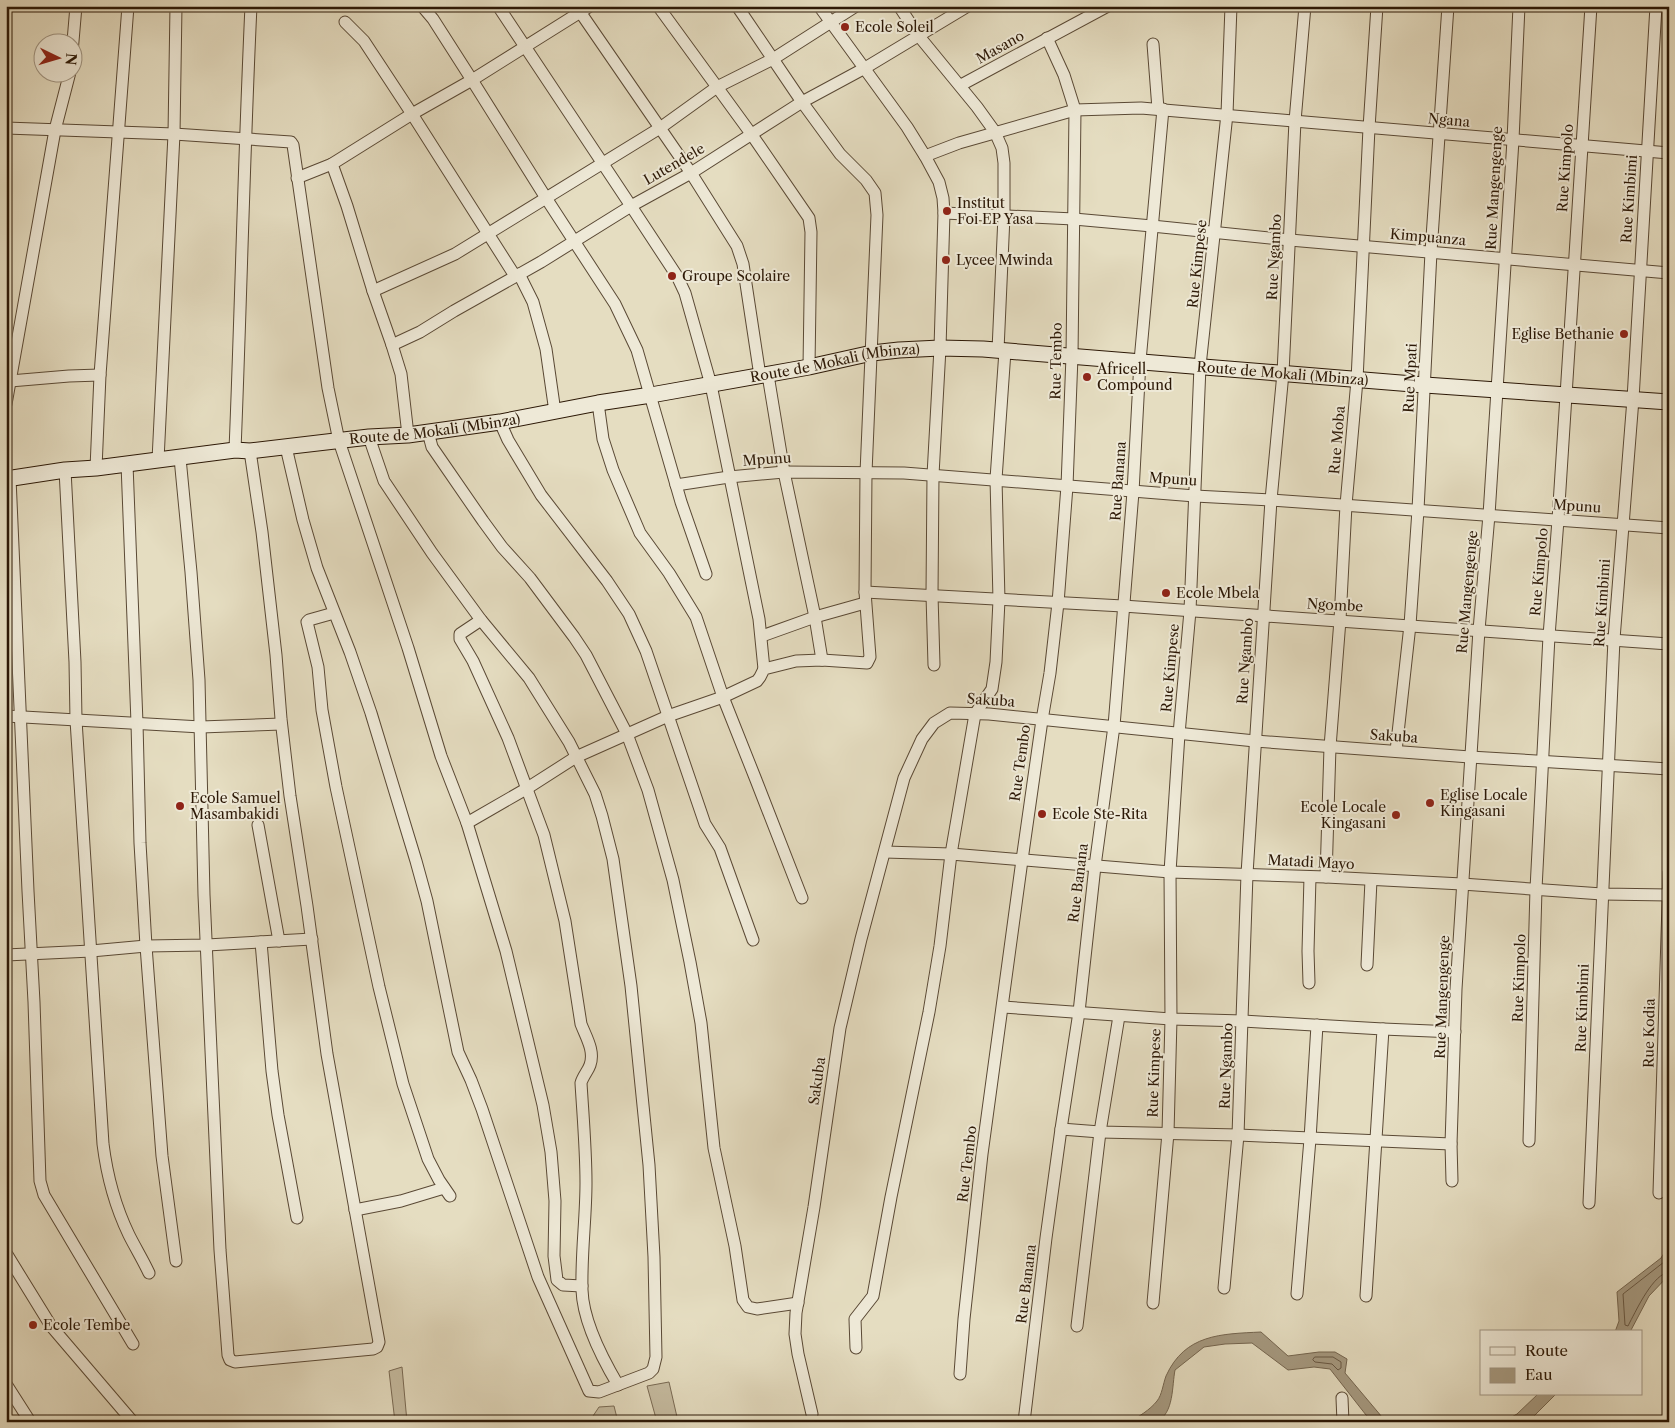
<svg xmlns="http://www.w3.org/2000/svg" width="1675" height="1428" viewBox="0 0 1675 1428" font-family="'Libre Caslon Text',serif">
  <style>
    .green { fill: #c6bca1; stroke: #796a54 }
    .water { fill: #a69a81; stroke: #756650 }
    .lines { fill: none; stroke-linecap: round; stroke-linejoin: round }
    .shore { stroke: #695944; stroke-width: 1 }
    .street-casing { stroke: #5a4935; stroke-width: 13 }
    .secondary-casing { stroke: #2c1806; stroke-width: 17 }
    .street { stroke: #eee9d7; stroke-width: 11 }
    .secondary { stroke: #eee9d7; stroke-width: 15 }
    .poi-dot { fill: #8f2418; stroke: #eee9d7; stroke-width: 2 }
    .labels { text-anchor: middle; stroke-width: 4; stroke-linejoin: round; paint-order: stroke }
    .poi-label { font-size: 14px; fill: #2c1806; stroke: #eee9d7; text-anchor: start }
    .street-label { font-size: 14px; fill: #2c1806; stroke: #eee9d7 }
  </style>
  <rect width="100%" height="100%" fill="#e5ddc1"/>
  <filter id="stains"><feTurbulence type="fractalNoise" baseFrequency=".004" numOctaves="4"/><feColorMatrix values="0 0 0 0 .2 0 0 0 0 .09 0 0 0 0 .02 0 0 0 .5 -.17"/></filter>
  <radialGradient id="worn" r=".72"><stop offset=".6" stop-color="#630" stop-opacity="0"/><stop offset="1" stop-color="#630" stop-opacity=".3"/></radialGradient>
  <g class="green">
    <path d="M 402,1367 L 407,1422 L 395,1422 L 389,1371 Z"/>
    <path d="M 669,1382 L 677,1417 L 682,1422 L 657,1422 L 647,1386 Z"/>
    <path d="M 614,1406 L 618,1422 L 589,1422 L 599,1407 Z"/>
  </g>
  <g class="water">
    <path d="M 1669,1245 L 1669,1275 L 1649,1296 L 1630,1332 L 1615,1332 L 1619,1321 L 1617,1292 L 1661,1258 Z"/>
    <path d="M 1261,1332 L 1288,1356 L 1319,1352 L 1335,1352 L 1347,1359 L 1345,1373 L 1382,1417 L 1401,1422 L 1374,1422 L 1366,1415 L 1330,1369 L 1314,1367 L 1288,1370 L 1252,1343 L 1225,1344 L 1204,1347 L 1175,1370 C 1172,1385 1174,1414 1157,1421 C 1150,1424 1137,1422 1129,1422 C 1138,1417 1150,1410 1157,1401 C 1162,1395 1163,1384 1166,1376 C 1185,1334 1221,1334 1261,1332 Z"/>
    <path d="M 1538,1394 L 1556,1394 L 1528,1422 L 1503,1422 L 1517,1414 Z"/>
  </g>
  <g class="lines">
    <g class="shore">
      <path d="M 1669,1255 L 1664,1262 L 1623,1294 L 1625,1325 L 1628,1326 L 1630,1322 C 1637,1309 1653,1274 1669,1272"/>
      <path d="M 1315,1357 L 1333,1357 L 1341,1362 L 1341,1368 L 1338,1370 L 1332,1364 L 1315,1362 L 1313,1360 Z"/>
    </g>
    <defs>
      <g id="street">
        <path d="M 422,6 L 433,19 L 472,80 L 546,198 L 615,304 L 637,350 L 681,502 L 706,574"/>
        <path d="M 498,6 L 631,206 L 677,276 L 685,293 L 711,385 L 759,619 L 764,669"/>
        <path d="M 576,6 L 691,173 L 737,246 L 743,264 L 760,376"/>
        <path d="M 658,6 L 752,135 L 809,218 L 811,232 L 809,367"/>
        <path d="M 819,6 L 907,127 L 925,156 L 939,182 L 943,198 L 944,213 L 940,348 L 933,475 L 932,595 L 934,665"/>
        <path d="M 899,6 L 918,35 L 977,107 L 995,132 L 1002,148 L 1004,163 L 1004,216 L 998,350"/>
        <path d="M 345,22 L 364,41 L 412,114 L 515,276"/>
        <path d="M 1153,44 L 1158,109"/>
        <path d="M 72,53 L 76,6"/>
        <path d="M 961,85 L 1108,6"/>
        <path d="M 6,128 L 174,134 L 291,142 L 293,145 L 328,388 L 339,441 L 408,648 L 441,756 L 467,823 L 506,951 L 543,1105 L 551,1152 L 555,1201 L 554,1256 L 557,1280 L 563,1285 L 582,1286"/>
        <path d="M 925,156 L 959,143 L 1075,110 L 1141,108 L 1669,153"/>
        <path d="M 297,178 L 332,164"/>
        <path d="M 944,213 L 1074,219 L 1152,226 L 1290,240 L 1669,273"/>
        <path d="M 519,274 L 533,302 L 546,349 L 555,412"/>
        <path d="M 373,291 L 455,254 L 660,128 L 717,87 L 773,59 L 856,6"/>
        <path d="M 392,345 L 420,332 L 454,311 L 541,262 L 631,206 L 691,173 L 802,102 L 865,68 L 968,6"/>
        <path d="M 768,375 L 784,472 L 815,617 L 822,660"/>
        <path d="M 10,381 L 69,376 L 100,375"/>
        <path d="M 598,403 L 603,439 L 613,470 L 640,533 L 669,573 L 696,617 L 723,697 L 756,780 L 802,898"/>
        <path d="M 6,404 L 55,130 L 70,72"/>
        <path d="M 500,422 L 508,440 L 541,495 L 607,581 L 629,614 L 646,651 L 705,824 L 720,848 L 753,940"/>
        <path d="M 428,432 L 432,447 L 483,521 L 502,547 L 530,578 L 574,637 L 586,655 L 627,734 L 648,790 L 673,880 L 690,962 L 701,1023 L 714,1148 L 735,1246 L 743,1300 L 748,1307 L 757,1309 L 798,1303"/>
        <path d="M 408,435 L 401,374 L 392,345 L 373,291 L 347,206 L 332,164 L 412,114 L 472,80 L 590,6"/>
        <path d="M 286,447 L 303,520 L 317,568 L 350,652 L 371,713 L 416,861 L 427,901 L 458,1052 L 471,1080 L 482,1109 L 538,1277 L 589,1391 L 599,1392 L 649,1373 L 653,1369 L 656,1357 L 654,1257 L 649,1165 L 631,986 L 613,859 L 602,816 L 595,794 L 569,742 L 529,678 L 481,620 L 432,553 L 384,481 L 369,437"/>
        <path d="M 235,450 C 241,302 244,154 251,6"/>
        <path d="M 180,458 L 191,572 L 199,680 L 204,895 L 220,1250 L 228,1355 L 230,1360 L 235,1362 L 373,1349 L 377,1347 L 379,1342 L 327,1054 L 307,906 L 290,796 L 281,719 L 276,655 L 262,532 L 250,451"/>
        <path d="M 158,460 L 174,134 L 176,6"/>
        <path d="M 127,464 L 137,723 L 140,843 L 146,946 L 162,1156 L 176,1261"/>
        <path d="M 96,468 L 100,375 L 128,6"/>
        <path d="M 65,470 L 75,662 L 76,720 L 103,1144 C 107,1176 115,1206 129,1235 C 135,1247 143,1260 149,1273"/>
        <path d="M 10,478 L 28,891 L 34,1002 L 40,1181 L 44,1195 L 133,1344"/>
        <path d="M 676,485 L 729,477 L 784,472 L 904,473 L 1195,496 L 1271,500 L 1669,528"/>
        <path d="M 865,592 L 1123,606 L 1669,644"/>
        <path d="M 334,613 L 309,620 L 307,622 L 318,667 L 322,710 L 336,787 L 379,987 L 403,1084 L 428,1159 L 439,1180 L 450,1196"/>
        <path d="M 481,620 L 460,634 L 460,639 L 473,661 L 508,738 L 544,835 L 565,921 L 581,1024 C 586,1037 595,1051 590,1065 C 588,1071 583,1076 581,1083 C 583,1116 586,1150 586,1183 C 586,1218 581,1254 582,1290 C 583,1322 602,1358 618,1385"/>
        <path d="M 762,636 L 815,617 L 865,603"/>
        <path d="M 6,716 L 201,727 L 281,724"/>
        <path d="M 1396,751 L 1410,625 L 1418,510 L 1431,252 L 1448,6"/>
        <path d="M 467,823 L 526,789 L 576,757 L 668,716 L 723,697 L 757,681 L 760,677 L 764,669 L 796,661 L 822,660 L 867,663 L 870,657 L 865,592 L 866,473 L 877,215 L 875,193 L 866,180 L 840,154 L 802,102 L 737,6"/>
        <path d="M 258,825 L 279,941"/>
        <path d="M 885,852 L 951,854 L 1170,872 L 1326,877 L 1462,884 L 1602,894 L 1669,895"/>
        <path d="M 1326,877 L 1330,747 L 1340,620 L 1346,505 L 1357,380 L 1369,128 L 1377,6"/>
        <path d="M 261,942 L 272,1071 L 278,1115 L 297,1218"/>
        <path d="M 6,955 L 91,951 L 146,946 L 207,945 L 312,939"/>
        <path d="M 1367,965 L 1371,880"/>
        <path d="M 1309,983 L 1308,951 L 1310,877"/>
        <path d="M 1003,1007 L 1171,1019 L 1243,1021 L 1383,1029 L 1366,1296"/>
        <path d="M 1383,1029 L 1455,1032"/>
        <path d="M 1061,1129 L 1100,1132 L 1238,1135 L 1451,1144"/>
        <path d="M 1529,1141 L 1536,889 L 1549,636 L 1558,520 L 1591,6"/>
        <path d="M 1452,1181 L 1451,1144 L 1456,989 L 1479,630 L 1489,515 L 1513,140 L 1519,6"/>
        <path d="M 1659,1193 L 1669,872"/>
        <path d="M 1589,1203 L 1614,639 L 1633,399 L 1656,6"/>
        <path d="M 355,1210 L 401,1201 L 444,1188"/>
        <path d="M 6,1253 L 51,1326 L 133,1422"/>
        <path d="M 1224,1288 L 1238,1135 L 1247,874 L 1271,500 L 1283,373 L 1295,121 L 1305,6"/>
        <path d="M 1297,1294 L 1310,1139 L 1317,1025"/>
        <path d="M 1153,1303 L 1168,1133 L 1171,1019 L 1170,872 L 1179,734 L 1190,611 L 1200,366 L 1227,114 L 1231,6"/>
        <path d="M 1077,1326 L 1100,1132 L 1119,1016"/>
        <path d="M 856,1348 L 855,1319 L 873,1296 L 891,1197 L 929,1012 L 940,946 L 951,854 L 975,714 L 992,689 L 996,662 L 999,600 L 996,479 L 1005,351"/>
        <path d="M 960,1374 L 964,1319 L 982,1154 L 1022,860 L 1042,720 L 1050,673 L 1058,603 L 1067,486 L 1072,356 L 1075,110 L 1064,75 L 1047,38"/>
        <path d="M 6,1384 L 29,1420"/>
        <path d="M 1342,1398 L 1343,1422"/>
        <path d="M 812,1414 L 798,1354 L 795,1334 L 796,1313 L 814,1207 L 840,1028 L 861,939 L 904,778 L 922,739 L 934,723 L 950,713 L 989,714 L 1255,741 L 1470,757 L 1669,769"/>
        <path d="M 1024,1422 L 1046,1238 L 1061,1129 L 1079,1012 L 1095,866 L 1114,726 L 1133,492 L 1140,361 L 1163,109"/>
      </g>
      <g id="secondary">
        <path id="s1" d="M 6,479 L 65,470 L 96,468 L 235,450 L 250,451 L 369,437 L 408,435 L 500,422 L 598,403 L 651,395 L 809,367 L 872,353 L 899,350 L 940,348 L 983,349 L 1425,385 L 1669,402"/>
      </g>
    </defs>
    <use href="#street" class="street-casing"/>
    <use href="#secondary" class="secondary-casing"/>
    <use href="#street" class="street"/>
    <use href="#secondary" class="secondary"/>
  </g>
  <g class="poi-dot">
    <circle cx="845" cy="27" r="5"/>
    <circle cx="947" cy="211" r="5"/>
    <circle cx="946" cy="260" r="5"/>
    <circle cx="672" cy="276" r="5"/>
    <circle cx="1624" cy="334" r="5"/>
    <circle cx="1087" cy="377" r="5"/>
    <circle cx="1166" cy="593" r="5"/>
    <circle cx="1430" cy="803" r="5"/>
    <circle cx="180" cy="806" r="5"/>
    <circle cx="1042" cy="814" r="5"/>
    <circle cx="1396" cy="815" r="5"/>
    <circle cx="33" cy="1325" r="5"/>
  </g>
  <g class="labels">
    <g class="poi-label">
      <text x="855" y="32">Ecole Soleil</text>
      <text x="957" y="208">Institut<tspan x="957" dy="16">Foi EP Yasa</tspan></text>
      <text x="956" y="265">Lycee Mwinda</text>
      <text x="682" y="281">Groupe Scolaire</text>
      <text x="1614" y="339" text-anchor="end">Eglise Bethanie</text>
      <text x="1097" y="374">Africell<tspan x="1097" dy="16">Compound</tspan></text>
      <text x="1176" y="598">Ecole Mbela</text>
      <text x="1440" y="800">Eglise Locale<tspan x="1440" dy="16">Kingasani</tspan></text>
      <text x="190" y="803">Ecole Samuel<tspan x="190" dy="16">Masambakidi</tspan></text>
      <text x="1386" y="812" text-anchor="end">Ecole Locale<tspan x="1386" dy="16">Kingasani</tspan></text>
      <text x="1052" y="819">Ecole Ste-Rita</text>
      <text x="43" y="1330">Ecole Tembe</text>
    </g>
    <g class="street-label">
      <text transform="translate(1000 47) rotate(-29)" y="5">Masano</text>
      <text transform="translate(1449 120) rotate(5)" y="5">Ngana</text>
      <text transform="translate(674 164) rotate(-30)" y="5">Lutendele</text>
      <text transform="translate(1565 168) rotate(-86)" y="5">Rue Kimpolo</text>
      <text transform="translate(1494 188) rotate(-87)" y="5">Rue Mangengenge</text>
      <text transform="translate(1629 199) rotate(-86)" y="5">Rue Kimbimi</text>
      <text transform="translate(1428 237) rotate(5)" y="5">Kimpuanza</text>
      <text transform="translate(1274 257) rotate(-87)" y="5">Rue Ngambo</text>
      <text transform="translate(1197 264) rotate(-84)" y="5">Rue Kimpese</text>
      <text transform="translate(1056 361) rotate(-89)" y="5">Rue Tembo</text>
      <text dy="5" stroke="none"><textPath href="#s1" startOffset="838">Route de Mokali (Mbinza)</textPath></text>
      <text dy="5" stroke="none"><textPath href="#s1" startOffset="1288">Route de Mokali (Mbinza)</textPath></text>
      <text transform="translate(1410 378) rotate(-87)" y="5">Rue Mpati</text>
      <text dy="5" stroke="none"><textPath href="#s1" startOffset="432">Route de Mokali (Mbinza)</textPath></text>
      <text transform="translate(1337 440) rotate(-85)" y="5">Rue Moba</text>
      <text transform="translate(767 459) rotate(-4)" y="5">Mpunu</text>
      <text transform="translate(1173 479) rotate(4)" y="5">Mpunu</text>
      <text transform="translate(1118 481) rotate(-86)" y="5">Rue Banana</text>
      <text transform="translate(1577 506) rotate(4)" y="5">Mpunu</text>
      <text transform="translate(1539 572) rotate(-85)" y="5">Rue Kimpolo</text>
      <text transform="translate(1467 592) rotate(-85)" y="5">Rue Mangengenge</text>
      <text transform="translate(1602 603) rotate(-86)" y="5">Rue Kimbimi</text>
      <text transform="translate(1335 605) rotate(3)" y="5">Ngombe</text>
      <text transform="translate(1245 661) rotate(-86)" y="5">Rue Ngambo</text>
      <text transform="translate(1170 668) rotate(-85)" y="5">Rue Kimpese</text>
      <text transform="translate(991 700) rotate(4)" y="5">Sakuba</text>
      <text transform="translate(1394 736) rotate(4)" y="5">Sakuba</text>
      <text transform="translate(1020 763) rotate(-82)" y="5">Rue Tembo</text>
      <text transform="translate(1311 862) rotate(3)" y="5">Matadi Mayo</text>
      <text transform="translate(1078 883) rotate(-83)" y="5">Rue Banana</text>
      <text transform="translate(1519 978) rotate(-88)" y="5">Rue Kimpolo</text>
      <text transform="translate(1442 997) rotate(-88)" y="5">Rue Mangengenge</text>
      <text transform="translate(1582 1008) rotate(-88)" y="5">Rue Kimbimi</text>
      <text transform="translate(1649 1033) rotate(-89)" y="5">Rue Kodia</text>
      <text transform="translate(1226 1066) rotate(-88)" y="5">Rue Ngambo</text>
      <text transform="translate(1154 1073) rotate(-88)" y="5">Rue Kimpese</text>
      <text transform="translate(817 1081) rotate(-82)" y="5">Sakuba</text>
      <text transform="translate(967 1164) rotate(-83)" y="5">Rue Tembo</text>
      <text transform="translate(1026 1284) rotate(-83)" y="5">Rue Banana</text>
    </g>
  </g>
  <rect width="1675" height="1428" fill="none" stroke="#e5ddc1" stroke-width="25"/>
  <rect x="8" y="8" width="1660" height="1413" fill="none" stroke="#2c1806" stroke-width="2.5"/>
  <rect x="12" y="12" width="1650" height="1403" fill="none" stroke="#2c1806"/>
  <rect x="1480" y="1330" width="162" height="65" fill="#eee9d7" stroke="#a09583"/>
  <rect x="1490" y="1347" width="25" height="8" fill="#eee9d7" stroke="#a09583"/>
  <text x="1525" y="1356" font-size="15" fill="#2c1806">Route</text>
  <rect x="1490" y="1368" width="25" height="15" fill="#a69a81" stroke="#a09583"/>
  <text x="1525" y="1380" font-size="15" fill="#2c1806">Eau</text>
  <g transform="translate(58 58) rotate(95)"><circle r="24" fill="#eee9d7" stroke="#a09583"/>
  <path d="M0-4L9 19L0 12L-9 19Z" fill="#8f2418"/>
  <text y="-8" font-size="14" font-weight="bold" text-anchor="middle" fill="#2c1806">N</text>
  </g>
  <rect width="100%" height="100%" filter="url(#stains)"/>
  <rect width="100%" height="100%" fill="url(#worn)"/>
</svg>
